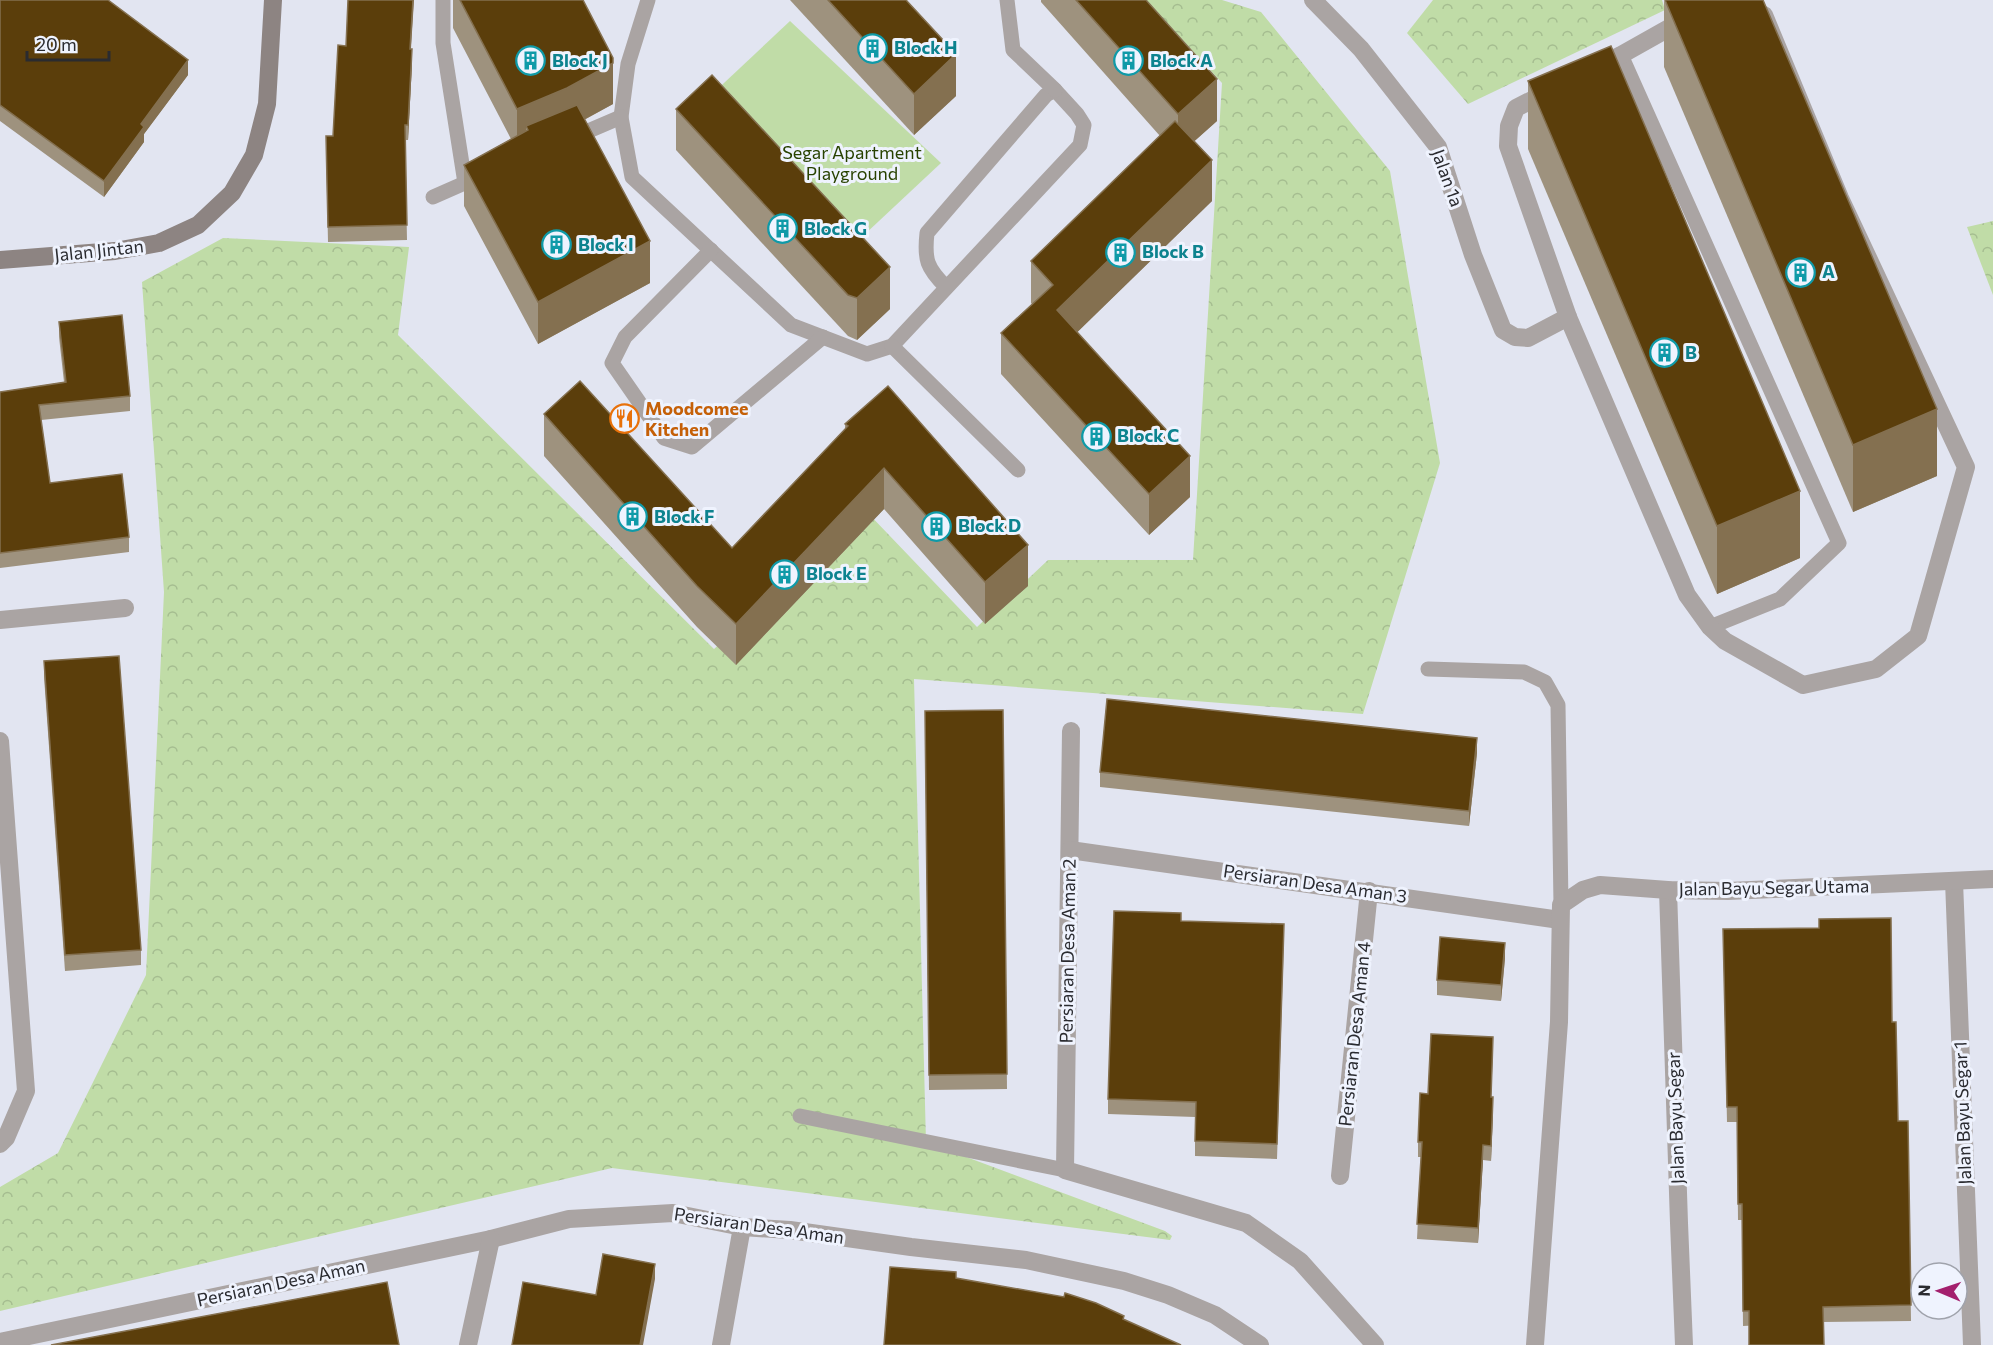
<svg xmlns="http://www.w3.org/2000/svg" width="1993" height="1345" viewBox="0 0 1993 1345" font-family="Commissioner,sans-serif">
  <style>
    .forest { fill: url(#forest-crowns) }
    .park { fill: #c0dca7 }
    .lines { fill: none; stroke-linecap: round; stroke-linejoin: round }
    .lane { stroke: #aaa4a3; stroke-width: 15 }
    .street { stroke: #aaa4a3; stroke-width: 18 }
    .secondary { stroke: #8d8482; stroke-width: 18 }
    .wall { fill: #9e927e }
    .shaded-wall { fill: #847050 }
    .building { fill: #5b3e0b; stroke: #847050; stroke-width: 1.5 }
    .labels { text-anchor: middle; stroke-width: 6; stroke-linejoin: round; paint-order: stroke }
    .culture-label { font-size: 18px; font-weight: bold; fill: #0d838f; stroke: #eff3fe; text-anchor: start }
    .park-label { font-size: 18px; fill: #284200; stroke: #eff3fe }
    .street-label { font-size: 18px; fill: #2a2b30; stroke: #eff3fe }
    .food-label { font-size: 18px; font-weight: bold; fill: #c56008; stroke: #eff3fe; text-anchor: start }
  </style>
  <defs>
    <pattern id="forest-crowns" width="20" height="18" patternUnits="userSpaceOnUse" patternTransform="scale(1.5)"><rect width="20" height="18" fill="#c0dca7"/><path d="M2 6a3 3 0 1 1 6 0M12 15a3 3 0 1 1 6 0" fill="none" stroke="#a5bd90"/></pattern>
  </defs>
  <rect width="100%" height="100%" fill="#e2e5f1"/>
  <g class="forest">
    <path d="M 1146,0 L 1222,0 L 1261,12 L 1390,171 L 1440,463 L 1363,714 L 914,679 L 926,1142 L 1165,1231 L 1172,1236 L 1170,1240 L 612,1168 L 0,1311 L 0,1187 L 58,1153 L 146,975 L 164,592 L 142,282 L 223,238 L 409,247 L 398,335 L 714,649 L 866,511 L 977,627 L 1048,560 L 1193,560 L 1222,83 Z"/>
    <path d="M 1433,0 L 1662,0 L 1665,10 L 1468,104 L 1407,33 Z"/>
    <path d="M 1993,221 L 1993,295 L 1967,227 Z"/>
  </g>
  <path class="park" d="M 790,21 L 941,163 L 848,250 L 708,98 Z"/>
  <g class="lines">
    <g class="lane">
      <path d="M 443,0 L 443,43 L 465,183"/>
      <path d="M 648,0 L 628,64 L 621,117 L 632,177 L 791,325 L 867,354 L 892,346 L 1080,145 L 1084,125 L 1077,114 L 1055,90 L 1046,95 L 927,233 C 924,260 927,268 946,287"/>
      <path d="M 1007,0 L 1013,50 L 1055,90"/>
      <path d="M 1621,55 L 1839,543 L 1780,599 L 1710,627"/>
      <path d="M 572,138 L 621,117"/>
      <path d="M 433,197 L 483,175"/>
      <path d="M 711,250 L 625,337 L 612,363 L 664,438 L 692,447 L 823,337"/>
      <path d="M 892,346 L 1018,470"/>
      <path d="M 1428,669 L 1524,672 L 1545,682 L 1558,705 L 1561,905"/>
      <path d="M 800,1116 L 1065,1170"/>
    </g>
    <g class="street">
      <path d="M 1313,0 L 1361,49 L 1438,147 L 1473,255 L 1503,330 L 1515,337 L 1528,338 L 1568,317"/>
      <path d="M 1710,5 L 1738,6 L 1764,15 L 1840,198 L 1966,467 L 1918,636 L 1876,669 L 1803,685 L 1725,641 L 1710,627 L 1687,595 L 1568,317 L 1508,146 L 1509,126 L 1516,108 L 1621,55 Z"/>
      <path d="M 0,620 L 125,608"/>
      <path d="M 1071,731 L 1065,1170 L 1246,1223 L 1300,1261 L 1375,1345"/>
      <path d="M 0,741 L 26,1091 L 6,1138 L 0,1144"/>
      <path d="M 1070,850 L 1560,920"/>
      <path d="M 1954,881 L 1972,1345"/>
      <path d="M 1668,890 L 1679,1223 L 1684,1345"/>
      <path d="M 1340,1176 L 1369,891"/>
      <path d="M 0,1342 L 491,1239 L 569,1219 L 673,1213 L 742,1227 L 790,1230 L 911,1247 L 1026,1260 L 1124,1281 L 1168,1295 L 1215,1315 L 1260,1345"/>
      <path d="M 468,1345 L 491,1239"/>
      <path d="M 721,1345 L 742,1227"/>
      <path d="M 1535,1345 L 1559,1022 L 1561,905 L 1583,890 L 1600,885 L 1668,890 L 1728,891 L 1993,879"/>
    </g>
    <path class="secondary" d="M 0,260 L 115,251 L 159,243 L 198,225 L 232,193 L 254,155 L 267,104 L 273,0"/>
  </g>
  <g class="wall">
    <path d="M 0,0 L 188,75 L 144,134 L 144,142 L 104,197 L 0,121 Z"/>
    <path d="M 453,0 L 583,0 L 613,100 L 613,104 L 584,120 L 650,283 L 538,344 L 464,206 L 464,165 L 511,139 L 453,28 Z"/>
    <path d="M 790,0 L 906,0 L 956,96 L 914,135 Z"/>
    <path d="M 1041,0 L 1146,0 L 1217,121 L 1194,141 L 1212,201 L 1077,332 L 1190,497 L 1149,535 L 1001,374 L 1001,333 L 1032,304 L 1031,303 L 1031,261 L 1160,136 L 1041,2 Z"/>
    <path d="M 1664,0 L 1937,476 L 1853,512 L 1664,67 Z"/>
    <path d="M 346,46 L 411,49 L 412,64 L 408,140 L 405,140 L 407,240 L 328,242 L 326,151 L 333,136 Z"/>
    <path d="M 1528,81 L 1800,558 L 1717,594 L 1528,149 Z"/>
    <path d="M 676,109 L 890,309 L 857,340 L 848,336 L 676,150 Z"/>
    <path d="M 59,322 L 130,396 L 130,411 L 41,420 L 50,483 L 129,537 L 129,552 L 0,568 L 0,392 L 64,382 L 59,337 Z"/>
    <path d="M 544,414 L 732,548 L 845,429 L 845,424 L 1028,586 L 985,624 L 884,509 L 736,665 L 697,627 L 544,456 Z"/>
    <path d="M 44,661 L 141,950 L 141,965 L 65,971 L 44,677 Z"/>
    <path d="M 1003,710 L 1007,1089 L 929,1090 L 925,711 Z"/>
    <path d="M 1477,753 L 1469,826 L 1100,787 L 1100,772 Z"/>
    <path d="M 1181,921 L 1284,939 L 1277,1159 L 1195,1156 L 1195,1117 L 1108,1114 L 1108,1099 Z"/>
    <path d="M 1723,929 L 1892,1022 L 1898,1121 L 1908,1121 L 1911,1321 L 1823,1322 L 1743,1326 L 1742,1220 L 1738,1220 L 1737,1122 L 1727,1122 Z"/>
    <path d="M 1505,958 L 1501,1001 L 1437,995 L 1437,980 Z"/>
    <path d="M 1493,1053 L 1491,1097 L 1493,1112 L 1491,1161 L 1483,1160 L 1478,1243 L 1417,1239 L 1421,1157 L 1418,1157 L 1418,1142 L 1428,1094 Z"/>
  </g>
  <g class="shaded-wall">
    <path d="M 413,0 L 414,0 L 410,64 L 410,49 Z"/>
    <path d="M 412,49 L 412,64 L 408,140 L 408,125 Z"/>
    <path d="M 956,54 L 956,96 L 914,135 L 914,94 Z"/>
    <path d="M 613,58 L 613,104 L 567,129 L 528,130 L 526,126 L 526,147 L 517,151 L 517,109 Z"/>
    <path d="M 188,60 L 188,75 L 144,134 L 144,142 L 104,197 L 104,181 L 141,124 Z"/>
    <path d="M 1217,79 L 1217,121 L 1178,156 L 1178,114 Z"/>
    <path d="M 1212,160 L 1212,201 L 1057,352 L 1057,310 Z"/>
    <path d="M 650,241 L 650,283 L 538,344 L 538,302 Z"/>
    <path d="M 890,267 L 890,309 L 857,340 L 857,298 Z"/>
    <path d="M 1937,409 L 1937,476 L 1853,512 L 1853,445 Z"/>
    <path d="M 1190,456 L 1190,497 L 1149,535 L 1149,494 Z"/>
    <path d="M 884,468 L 884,509 L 736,665 L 736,624 Z"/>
    <path d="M 1800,491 L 1800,558 L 1717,594 L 1717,526 Z"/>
    <path d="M 1028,545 L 1028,586 L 985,624 L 985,582 Z"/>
    <path d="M 1477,738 L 1477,753 L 1469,826 L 1469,811 Z"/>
    <path d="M 1505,943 L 1505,958 L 1501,1001 L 1501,985 Z"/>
    <path d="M 1493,1097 L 1493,1112 L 1491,1161 L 1491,1146 Z"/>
    <path d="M 1483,1145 L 1483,1160 L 1478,1243 L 1478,1228 Z"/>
    <path d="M 655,1264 L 655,1279 L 643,1345 L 640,1345 Z"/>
  </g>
  <g class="building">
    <path d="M 0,0 L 108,0 L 188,60 L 141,124 L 144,127 L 104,181 L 0,105 Z"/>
    <path d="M 348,0 L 413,0 L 410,49 L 412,49 L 408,125 L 405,125 L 407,225 L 328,227 L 326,136 L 333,136 L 338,45 L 346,46 Z"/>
    <path d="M 460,0 L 583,0 L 613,58 L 613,63 L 567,88 L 517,109 Z"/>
    <path d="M 828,0 L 906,0 L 956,54 L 914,94 Z"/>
    <path d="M 1076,0 L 1146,0 L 1217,79 L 1178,114 Z"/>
    <path d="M 1665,0 L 1763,0 L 1937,409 L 1853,445 Z"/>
    <path d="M 1611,46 L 1800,491 L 1717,526 L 1528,81 Z"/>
    <path d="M 712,75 L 890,267 L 857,298 L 848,295 L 676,109 Z"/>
    <path d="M 577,105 L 650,241 L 538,302 L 464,165 L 528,130 L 526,126 Z"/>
    <path d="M 1175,121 L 1212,160 L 1057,310 L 1190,456 L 1149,494 L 1001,333 L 1053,285 L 1031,261 Z"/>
    <path d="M 122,315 L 130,396 L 39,405 L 50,483 L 122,474 L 129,537 L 0,553 L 0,392 L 66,382 L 59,322 Z"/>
    <path d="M 580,381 L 732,548 L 848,426 L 845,424 L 888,386 L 1028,545 L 985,582 L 884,468 L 736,624 L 697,586 L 544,414 Z"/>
    <path d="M 119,656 L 141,950 L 65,955 L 44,661 Z"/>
    <path d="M 1107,699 L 1477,738 L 1469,811 L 1100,772 Z"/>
    <path d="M 1003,710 L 1007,1074 L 929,1075 L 925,711 Z"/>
    <path d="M 1114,911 L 1181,913 L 1181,921 L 1284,924 L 1277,1144 L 1195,1141 L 1196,1102 L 1108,1099 Z"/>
    <path d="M 1891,918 L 1892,1022 L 1896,1022 L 1898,1121 L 1908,1121 L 1911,1305 L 1823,1307 L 1824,1345 L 1749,1345 L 1749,1311 L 1743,1311 L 1742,1204 L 1738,1204 L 1737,1107 L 1727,1107 L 1723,929 L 1819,928 L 1819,919 Z"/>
    <path d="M 1440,937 L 1505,943 L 1501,985 L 1437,980 Z"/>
    <path d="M 1431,1034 L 1493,1037 L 1491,1097 L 1493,1097 L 1491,1146 L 1483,1145 L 1478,1228 L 1417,1224 L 1422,1142 L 1418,1142 L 1420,1093 L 1428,1094 Z"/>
    <path d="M 603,1254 L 655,1264 L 640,1345 L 512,1345 L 523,1282 L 596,1295 Z"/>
    <path d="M 890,1267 L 956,1272 L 956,1278 L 1064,1297 L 1065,1293 L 1096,1303 L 1124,1316 L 1123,1319 L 1181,1345 L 884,1345 Z"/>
    <path d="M 387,1282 L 399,1345 L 51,1345 Z"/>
  </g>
  <defs>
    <symbol id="building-ring" viewBox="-11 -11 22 22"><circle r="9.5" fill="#eff3fe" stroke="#0f9aa8" stroke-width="1.5"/><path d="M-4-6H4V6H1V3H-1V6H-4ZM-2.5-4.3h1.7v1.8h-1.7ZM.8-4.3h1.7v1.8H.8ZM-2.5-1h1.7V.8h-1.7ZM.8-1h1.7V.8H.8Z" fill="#0f9aa8"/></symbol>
    <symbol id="restaurant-ring" viewBox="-11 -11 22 22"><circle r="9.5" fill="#eff3fe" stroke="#e8710a" stroke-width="1.5"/><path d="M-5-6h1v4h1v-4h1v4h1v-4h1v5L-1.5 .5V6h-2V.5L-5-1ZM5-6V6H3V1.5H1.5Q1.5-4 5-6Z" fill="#e8710a"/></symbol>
  </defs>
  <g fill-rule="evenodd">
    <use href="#building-ring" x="856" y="32" width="33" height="33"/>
    <use href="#building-ring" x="514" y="44" width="33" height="33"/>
    <use href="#building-ring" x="1112" y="44" width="33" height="33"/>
    <use href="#building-ring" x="766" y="212" width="33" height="33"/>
    <use href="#building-ring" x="540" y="228" width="33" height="33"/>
    <use href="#building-ring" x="1104" y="236" width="33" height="33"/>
    <use href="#building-ring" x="1784" y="256" width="33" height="33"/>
    <use href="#building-ring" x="1648" y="336" width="33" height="33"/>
    <use href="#restaurant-ring" x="608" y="402" width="33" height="33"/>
    <use href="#building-ring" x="1080" y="420" width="33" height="33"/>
    <use href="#building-ring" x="616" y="500" width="33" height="33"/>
    <use href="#building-ring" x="920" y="510" width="33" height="33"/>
    <use href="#building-ring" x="768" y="558" width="33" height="33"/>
  </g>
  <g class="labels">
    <g class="culture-label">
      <text x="894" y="54">Block H</text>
      <text x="552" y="67">Block J</text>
      <text x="1150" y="67">Block A</text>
      <text x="804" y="235">Block G</text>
      <text x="578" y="251">Block I</text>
      <text x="1142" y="258">Block B</text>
      <text x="1822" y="278">A</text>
      <text x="1685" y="359">B</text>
      <text x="1117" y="442">Block C</text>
      <text x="654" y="523">Block F</text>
      <text x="958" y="532">Block D</text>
      <text x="806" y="580">Block E</text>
    </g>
    <g class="park-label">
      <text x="852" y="159">Segar Apartment<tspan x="852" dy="21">Playground</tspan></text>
    </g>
    <g class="street-label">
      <text transform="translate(1447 178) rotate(70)" y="6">Jalan 1a</text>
      <text transform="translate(99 251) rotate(-6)" y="6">Jalan Jintan</text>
      <text transform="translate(1315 884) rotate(8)" y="6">Persiaran Desa Aman 3</text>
      <text transform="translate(1774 888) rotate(-1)" y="6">Jalan Bayu Segar Utama</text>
      <text transform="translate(1068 951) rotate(-89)" y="6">Persiaran Desa Aman 2</text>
      <text transform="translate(1355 1034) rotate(-84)" y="6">Persiaran Desa Aman 4</text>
      <text transform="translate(1963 1113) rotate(-92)" y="6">Jalan Bayu Segar 1</text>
      <text transform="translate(1676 1118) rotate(-92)" y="6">Jalan Bayu Segar</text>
      <text transform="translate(759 1226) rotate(8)" y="6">Persiaran Desa Aman</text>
      <text transform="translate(281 1283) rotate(-12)" y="6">Persiaran Desa Aman</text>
    </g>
    <g class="food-label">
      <text x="645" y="415">Moodcomee<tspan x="645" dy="21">Kitchen</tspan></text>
    </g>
  </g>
  <g transform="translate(1939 1291) rotate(272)"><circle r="28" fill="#eff3fe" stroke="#a0a3ac" stroke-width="1.5"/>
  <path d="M0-4.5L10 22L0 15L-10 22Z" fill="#a31f6d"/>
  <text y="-9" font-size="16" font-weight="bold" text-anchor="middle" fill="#2a2b30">N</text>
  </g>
  <path d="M27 51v9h82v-9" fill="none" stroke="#2a2b30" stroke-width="3"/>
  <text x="36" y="51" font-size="18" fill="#2a2b30" stroke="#eff3fe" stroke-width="4.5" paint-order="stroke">20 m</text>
</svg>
